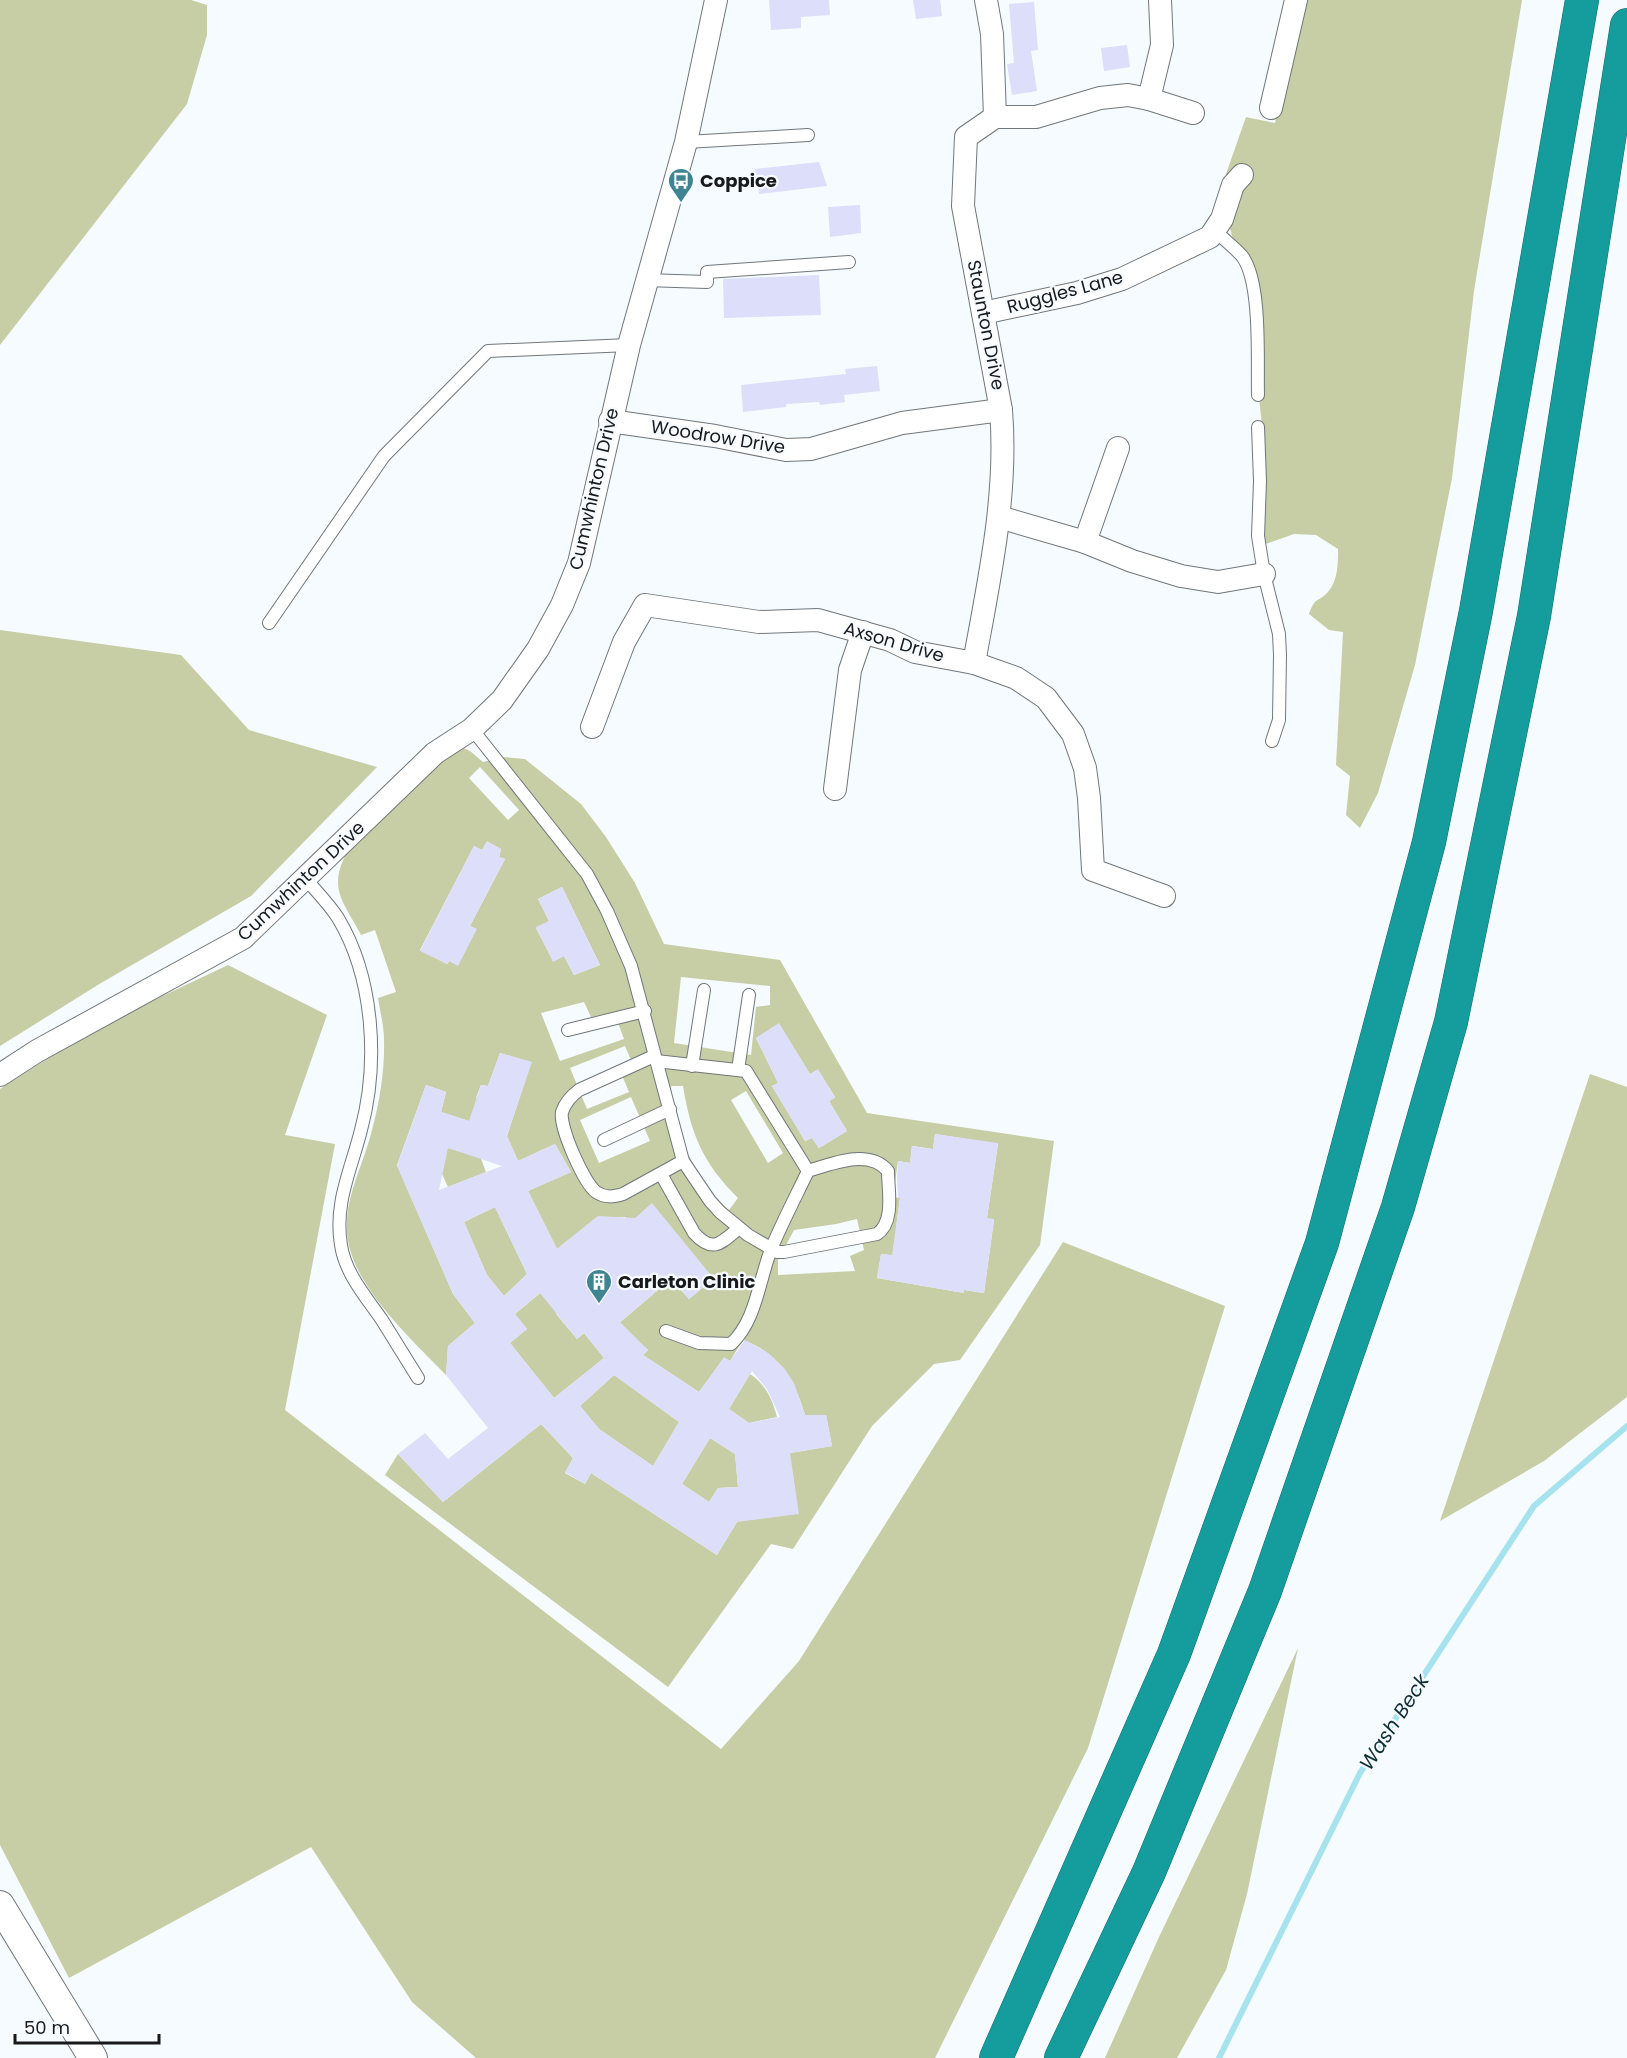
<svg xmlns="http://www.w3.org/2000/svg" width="1627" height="2058" viewBox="0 0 1627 2058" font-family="Poppins,sans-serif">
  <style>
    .green { fill: #c7cda4; fill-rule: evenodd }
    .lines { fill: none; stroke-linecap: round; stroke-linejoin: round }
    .stream { stroke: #a6e3ee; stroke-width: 6 }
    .building { fill: #dddefa; fill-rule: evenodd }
    .service-casing { stroke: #70767a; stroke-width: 14 }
    .minor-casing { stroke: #70767a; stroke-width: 24 }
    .tertiary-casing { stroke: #70767a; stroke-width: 30 }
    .motorway-casing { stroke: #166e70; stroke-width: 34 }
    .service { stroke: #fff; stroke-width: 12 }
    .minor { stroke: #fff; stroke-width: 22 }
    .tertiary { stroke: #fff; stroke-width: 28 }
    .motorway { stroke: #159c9d; stroke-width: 33 }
    .labels { text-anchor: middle; stroke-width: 4.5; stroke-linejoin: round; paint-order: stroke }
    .poi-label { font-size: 18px; font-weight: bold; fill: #17191b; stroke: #f6fbff; text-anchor: start }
    .street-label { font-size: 18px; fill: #17191b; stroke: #f6fbff }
    .water-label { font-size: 20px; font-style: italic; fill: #102f34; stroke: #f6fbff }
  </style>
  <rect width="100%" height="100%" fill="#f6fbff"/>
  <g class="green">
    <path d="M 0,0 L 191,0 L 207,5 L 207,35 L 187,104 L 0,345 Z"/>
    <path d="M 1300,0 L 1522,0 L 1474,291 L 1452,478 L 1415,665 L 1378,793 L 1360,828 L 1346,815 L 1350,776 L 1336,765 L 1343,632 L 1329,630 L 1309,614 C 1316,595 1317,604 1328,592 C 1338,581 1338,563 1338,549 L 1316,535 L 1294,534 L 1260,546 L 1265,453 L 1256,370 L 1258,293 L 1233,240 L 1230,228 L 1226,174 L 1246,117 L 1275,123 Z"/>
    <path d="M 0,630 L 181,655 L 249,730 L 377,767 L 251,896 L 101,983 L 0,1046 Z"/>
    <path d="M 464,748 L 470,751 L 483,762 L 504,757 L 525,759 L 581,804 L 606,837 L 635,883 L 664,944 L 780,960 L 867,1113 L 1054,1141 L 1040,1245 L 960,1360 L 934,1364 L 872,1426 L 793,1549 L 771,1544 L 668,1687 L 385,1475 L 398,1454 L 443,1502 L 541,1424 L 573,1458 L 565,1473 L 585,1484 L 591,1473 L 717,1555 L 737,1522 L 755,1459 L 832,1446 L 826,1415 L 805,1415 C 795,1380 779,1353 743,1340 L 730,1361 L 724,1358 L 699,1392 L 643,1355 L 648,1350 L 618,1324 L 671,1279 L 689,1299 L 713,1279 L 625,1248 L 626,1217 L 614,1217 L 610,1232 L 597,1217 L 557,1249 L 528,1191 L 571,1172 L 555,1144 L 518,1161 L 507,1136 L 531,1062 L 500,1053 L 488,1086 L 481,1085 L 476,1098 L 483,1101 L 475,1123 L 441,1112 L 446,1092 L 426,1085 L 397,1165 L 453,1294 L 475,1323 L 448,1346 L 446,1375 C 414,1342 365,1297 351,1253 C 337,1209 362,1171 372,1130 C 380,1101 385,1068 384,1039 C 384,1026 380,1012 378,998 L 396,992 L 375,930 L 361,935 C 343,900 327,889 348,850 L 452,752 ZM 480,767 L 519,810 L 508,820 L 469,778 ZM 487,842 L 501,849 L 499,857 L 505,859 L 470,926 L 476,929 L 447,964 L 420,950 L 474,846 L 482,850 ZM 562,887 L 600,965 L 574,975 L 564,956 L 553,961 L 536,928 L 549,921 L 538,899 ZM 681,977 L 770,986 L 770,1005 L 756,1007 L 751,1055 L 674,1043 ZM 584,1002 L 591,1017 L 614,1012 L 624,1039 L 560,1061 L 541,1013 ZM 779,1024 L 810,1074 L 818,1070 L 835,1097 L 829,1101 L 847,1131 L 819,1148 L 812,1138 L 805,1141 L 772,1086 L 778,1083 L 756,1038 ZM 625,1046 L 631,1060 L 618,1066 L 629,1092 L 587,1109 L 570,1068 ZM 671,1086 L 683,1086 C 691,1135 703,1163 738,1198 L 729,1210 C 695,1179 673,1132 671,1086 ZM 746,1091 L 783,1153 L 768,1163 L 731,1100 ZM 631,1097 L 650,1141 L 599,1163 L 580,1120 ZM 935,1134 L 998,1144 L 987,1218 L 994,1220 L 984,1293 L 964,1290 L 964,1293 L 877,1278 L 881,1254 L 898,1256 L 896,1228 L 900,1198 L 893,1197 L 898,1161 L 910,1163 L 912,1146 L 933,1149 ZM 857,1219 L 864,1250 L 850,1256 L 855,1271 L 778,1275 L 778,1260 L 794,1230 L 836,1224 Z"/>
    <path d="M 228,965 L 327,1015 L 285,1135 L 335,1144 L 285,1410 L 721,1749 L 799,1661 L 1063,1242 L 1225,1306 L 1088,1748 L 935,2058 L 476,2058 L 412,2002 L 311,1847 L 69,1978 L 0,1845 L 0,1089 L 99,1026 Z"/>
    <path d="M 1590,1074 L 1627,1087 L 1627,1397 L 1544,1461 L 1440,1521 Z"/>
    <path d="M 476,1146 L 486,1172 L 448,1187 L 437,1163 L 448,1148 L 466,1153 Z"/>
    <path d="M 495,1207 L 527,1274 L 504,1296 L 487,1275 L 464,1222 Z"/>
    <path d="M 545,1289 L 557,1315 L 577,1339 L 584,1333 L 604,1358 L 554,1398 L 510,1343 L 527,1329 L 515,1314 Z"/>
    <path d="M 750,1374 C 766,1385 772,1399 777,1417 L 749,1423 L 729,1409 Z"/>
    <path d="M 614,1375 L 679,1422 L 653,1466 L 599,1429 L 580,1406 Z"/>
    <path d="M 710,1438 L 735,1454 L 738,1487 L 718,1488 L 709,1502 L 682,1484 Z"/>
    <path d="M 1298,1648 L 1247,1894 L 1226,1970 L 1177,2058 L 1105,2058 L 1159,1937 Z"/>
  </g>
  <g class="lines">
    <path class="stream" d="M 1219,2058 L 1360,1773 L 1534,1506 L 1627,1426"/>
  </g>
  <g class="building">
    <path d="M 769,0 L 829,0 L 830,15 L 801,17 L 801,28 L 771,30 Z"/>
    <path d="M 913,0 L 940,0 L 942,16 L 916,19 Z"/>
    <path d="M 1034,2 L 1038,50 L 1031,51 L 1037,91 L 1012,95 L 1007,64 L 1014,63 L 1009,4 Z"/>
    <path d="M 1127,45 L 1130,67 L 1104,71 L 1101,48 Z"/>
    <path d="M 819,162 L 827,186 L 759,194 L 755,169 Z"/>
    <path d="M 860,205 L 861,233 L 830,237 L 828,207 Z"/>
    <path d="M 819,275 L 821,315 L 724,318 L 723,279 Z"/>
    <path d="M 877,366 L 880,391 L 844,395 L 845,402 L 820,405 L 819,402 L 786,404 L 786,407 L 743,412 L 741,385 L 846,374 L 845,369 Z"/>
    <path d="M 487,841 L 501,849 L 499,857 L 505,859 L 470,926 L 477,929 L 458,966 L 449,961 L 447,964 L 420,951 L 474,846 L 482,850 Z"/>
    <path d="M 562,887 L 600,965 L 574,975 L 564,956 L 553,962 L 536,927 L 549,921 L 538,899 Z"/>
    <path d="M 779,1023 L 810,1074 L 818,1069 L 835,1098 L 829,1101 L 847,1131 L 819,1148 L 812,1138 L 805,1141 L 772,1086 L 778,1083 L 756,1038 Z"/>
    <path d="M 500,1053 L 532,1062 L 507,1136 L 518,1161 L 555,1144 L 571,1172 L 528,1191 L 557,1249 L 598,1216 L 635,1218 L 652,1203 L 714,1279 L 689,1299 L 671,1279 L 620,1322 L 648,1350 L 643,1355 L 699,1392 L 724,1357 L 730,1361 L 745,1340 L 768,1353 L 784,1368 L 794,1383 L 805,1415 L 826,1415 L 832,1446 L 790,1453 L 799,1514 L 737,1522 L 717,1555 L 591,1473 L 585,1484 L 565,1472 L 573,1458 L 541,1424 L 443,1502 L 398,1454 L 425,1433 L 448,1459 L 488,1428 L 446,1375 L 448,1346 L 475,1323 L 453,1294 L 397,1166 L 426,1085 L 446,1092 L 441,1112 L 469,1121 L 481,1085 L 488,1086 ZM 448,1148 L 502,1166 L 439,1190 ZM 495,1207 L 527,1274 L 504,1296 L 487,1275 L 464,1222 ZM 540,1293 L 577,1339 L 584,1333 L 604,1358 L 554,1398 L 510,1343 L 527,1329 L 515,1314 ZM 752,1371 L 767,1389 L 780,1417 L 749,1423 L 729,1409 ZM 614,1375 L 679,1422 L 653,1466 L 599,1429 L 580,1406 ZM 710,1438 L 735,1454 L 738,1487 L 718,1488 L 709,1502 L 682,1484 Z"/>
    <path d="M 935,1134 L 998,1143 L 987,1218 L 994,1219 L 984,1293 L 964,1290 L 964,1293 L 877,1278 L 881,1254 L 892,1255 L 900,1198 L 898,1198 L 897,1178 L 898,1161 L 910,1163 L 912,1146 L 933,1149 Z"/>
  </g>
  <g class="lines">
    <defs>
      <g id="service">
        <path d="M 686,142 L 808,135"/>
        <path d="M 1215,230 C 1223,239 1234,247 1242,256 C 1262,282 1257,362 1258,395"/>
        <path d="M 645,280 L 707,282 L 707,272 L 849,262"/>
        <path d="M 1258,427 L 1260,481 L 1258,536 L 1264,574 L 1279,634 L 1280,655 L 1279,720 L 1272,741"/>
        <path d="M 269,623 L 384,456 L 488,351 L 629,345"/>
        <path d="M 472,729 L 587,874 L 607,911 L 631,966 L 683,1161 L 710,1201 L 720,1212 L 748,1235 L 777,1252 L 784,1252 L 877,1234 C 895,1222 888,1190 888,1171 C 869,1148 831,1164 808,1171 C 796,1196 783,1221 772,1247 C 759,1278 757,1320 731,1344 L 699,1343 L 666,1331"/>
        <path d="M 306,879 C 316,891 329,904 338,918 C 374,978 379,1063 361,1130 C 351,1170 334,1203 341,1245 C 345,1273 366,1297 382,1320 C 394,1339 406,1359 418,1378"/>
        <path d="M 568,1030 L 645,1011"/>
        <path d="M 654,1056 L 579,1090 C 571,1096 565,1103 562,1112 C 559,1127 584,1183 596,1192 C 605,1198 613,1197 623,1194 L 683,1161"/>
        <path d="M 656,1061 L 746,1071 L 808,1171"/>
        <path d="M 692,1066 L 704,990"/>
        <path d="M 738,1070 L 749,995"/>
        <path d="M 604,1140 L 670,1109"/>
        <path d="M 661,1174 L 694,1233 C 713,1254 721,1243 739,1228"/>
      </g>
      <g id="minor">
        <path d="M 1149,99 L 1162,45 L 1160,0"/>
        <path d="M 1271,108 L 1296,0"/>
        <path d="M 995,117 L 1036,117 L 1100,98 L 1128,95 L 1149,99 L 1193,113"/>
        <path d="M 983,313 L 1077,293 L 1122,279 L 1210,237 L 1222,219 L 1233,185 L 1242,175"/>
        <path d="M 610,421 L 715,436 L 786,450 L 811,449 L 902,423 L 1001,410"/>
        <path d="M 999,517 L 1085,542 L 1132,561 L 1181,576 L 1218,582 L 1264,574"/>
        <path d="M 1085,542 L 1118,448"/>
        <path d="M 974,663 C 989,580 1008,495 1001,410 L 963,206 L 966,137 L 995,117 L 992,34 L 986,0"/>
        <path d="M 592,727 L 624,642 L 645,605 L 759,622 L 818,620 L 890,640 L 915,652 L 974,663 L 1016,678 L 1046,698 L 1073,734 L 1085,768 L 1089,798 L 1093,870 L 1164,896"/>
        <path d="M 835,789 L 850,670 L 863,632"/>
        <path d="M 0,1075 L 37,1051 L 243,938 L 435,753 L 472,729 L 502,700 L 538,649 L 562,605 L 579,563 L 629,345 L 686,142 L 716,0"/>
      </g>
      <path id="tertiary" d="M 0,1905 L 93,2058"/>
      <g id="motorway">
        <path d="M 996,2058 L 1174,1654 L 1322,1243 L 1429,842 L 1476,611 L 1582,0"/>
        <path d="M 1061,2058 L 1149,1872 L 1265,1591 L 1398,1207 L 1451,1022 L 1534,616 L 1627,25"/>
      </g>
    </defs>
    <use href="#service" class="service-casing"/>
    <use href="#minor" class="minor-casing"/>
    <use href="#tertiary" class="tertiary-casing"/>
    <use href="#motorway" class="motorway-casing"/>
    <use href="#service" class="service"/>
    <use href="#minor" class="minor"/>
    <use href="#tertiary" class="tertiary"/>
    <use href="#motorway" class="motorway"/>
  </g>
  <defs>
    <symbol id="bus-pin" viewBox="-11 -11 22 30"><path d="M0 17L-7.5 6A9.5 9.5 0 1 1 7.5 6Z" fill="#3f8491" stroke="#f6fbff"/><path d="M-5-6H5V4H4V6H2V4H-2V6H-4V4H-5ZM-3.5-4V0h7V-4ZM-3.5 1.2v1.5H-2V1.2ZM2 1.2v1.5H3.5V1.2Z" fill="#fff"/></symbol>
    <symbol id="building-pin" viewBox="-11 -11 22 30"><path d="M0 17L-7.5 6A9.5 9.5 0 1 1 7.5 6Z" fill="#3f8491" stroke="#f6fbff"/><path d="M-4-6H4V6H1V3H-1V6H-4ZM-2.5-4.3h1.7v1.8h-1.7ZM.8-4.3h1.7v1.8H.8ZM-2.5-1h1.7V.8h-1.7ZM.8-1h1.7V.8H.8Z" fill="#fff"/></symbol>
  </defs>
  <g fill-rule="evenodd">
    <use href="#bus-pin" x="666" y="166" width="30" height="40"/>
    <use href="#building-pin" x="584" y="1267" width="30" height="40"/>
  </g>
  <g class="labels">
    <g class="poi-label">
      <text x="700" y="187">Coppice</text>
      <text x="618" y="1288">Carleton Clinic</text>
    </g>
    <g class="street-label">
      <text transform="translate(1065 292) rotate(-15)" y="6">Ruggles Lane</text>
      <text transform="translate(986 325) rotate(79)" y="6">Staunton Drive</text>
      <text transform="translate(718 437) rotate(9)" y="6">Woodrow Drive</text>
      <text transform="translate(594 489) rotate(-77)" y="6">Cumwhinton Drive</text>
      <text transform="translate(894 642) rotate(16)" y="6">Axson Drive</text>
      <text transform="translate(301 881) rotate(-43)" y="6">Cumwhinton Drive</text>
    </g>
    <g class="water-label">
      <text transform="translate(1394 1722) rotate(-57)" y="7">Wash Beck</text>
    </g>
  </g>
  <path d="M15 2034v9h144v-9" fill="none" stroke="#17191b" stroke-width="3"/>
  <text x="24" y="2034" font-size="18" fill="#17191b" stroke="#f6fbff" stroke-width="4.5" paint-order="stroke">50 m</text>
</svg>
